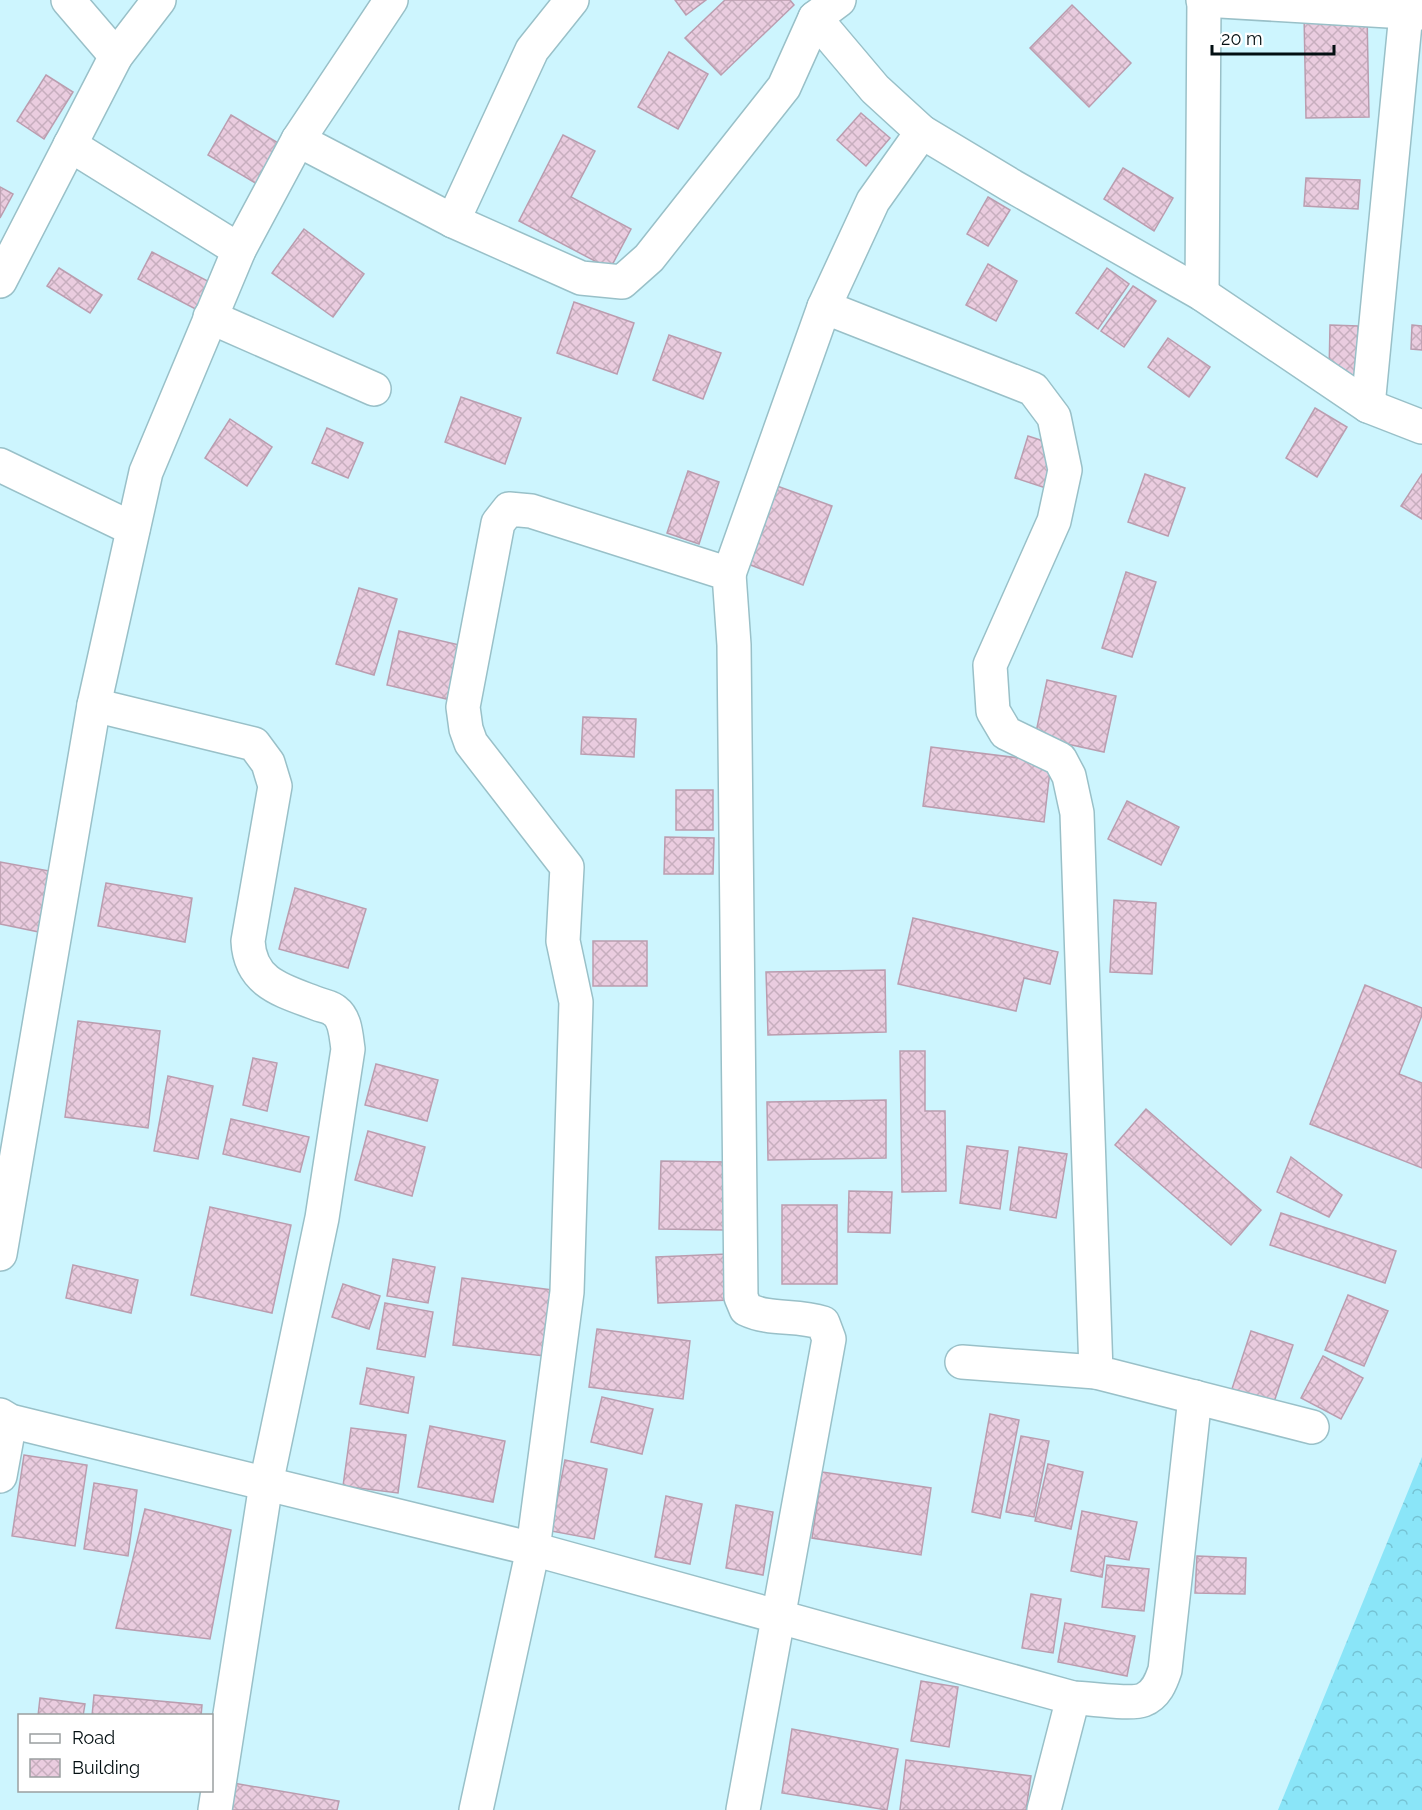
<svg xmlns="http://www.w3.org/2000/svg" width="1422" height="1810" viewBox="0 0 1422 1810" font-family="Raleway,sans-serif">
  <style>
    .forest { fill: url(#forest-crowns) }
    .building { fill: url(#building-cross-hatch); stroke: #ba9daf; stroke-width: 1.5 }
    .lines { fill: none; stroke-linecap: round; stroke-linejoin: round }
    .street-casing { stroke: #99c0c8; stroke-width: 36 }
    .street { stroke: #fff; stroke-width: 33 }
  </style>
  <defs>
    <pattern id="forest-crowns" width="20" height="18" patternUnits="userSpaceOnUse" patternTransform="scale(1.5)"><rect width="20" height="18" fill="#8ae5f8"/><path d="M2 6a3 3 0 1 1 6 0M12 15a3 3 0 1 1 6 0" fill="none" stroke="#75c3d4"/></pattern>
    <pattern id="building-cross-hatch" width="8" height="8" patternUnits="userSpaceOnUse" patternTransform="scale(1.5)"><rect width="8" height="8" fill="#eaccdf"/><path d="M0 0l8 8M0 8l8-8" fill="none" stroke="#c7aebe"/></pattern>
  </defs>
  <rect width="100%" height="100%" fill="#cdf5fe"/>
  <path class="forest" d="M 1422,1457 L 1422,1810 L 1278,1810 Z"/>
  <g class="building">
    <path d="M 675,0 L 706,0 L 686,15 Z"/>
    <path d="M 725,0 L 790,0 L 794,5 L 721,75 L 685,38 Z"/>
    <path d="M 1072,5 L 1131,63 L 1089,107 L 1030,48 Z"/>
    <path d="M 1367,13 L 1369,117 L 1306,118 L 1304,14 Z"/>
    <path d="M 669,52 L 708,74 L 678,129 L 638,107 Z"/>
    <path d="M 46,75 L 73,92 L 44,139 L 17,121 Z"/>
    <path d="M 861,113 L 890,138 L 866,166 L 837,140 Z"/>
    <path d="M 231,115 L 280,144 L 257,184 L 208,155 Z"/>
    <path d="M 563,135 L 595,151 L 571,197 L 631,229 L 610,269 L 519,221 Z"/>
    <path d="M 1123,168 L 1173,198 L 1154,231 L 1104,199 Z"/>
    <path d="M 1306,178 L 1360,180 L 1358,209 L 1304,206 Z"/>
    <path d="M 0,187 L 13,194 L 0,218 Z"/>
    <path d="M 988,197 L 1010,210 L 988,246 L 967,234 Z"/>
    <path d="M 304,229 L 364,274 L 333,317 L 272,273 Z"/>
    <path d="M 152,252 L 221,288 L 207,315 L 138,279 Z"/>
    <path d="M 988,264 L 1017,281 L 996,321 L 966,305 Z"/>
    <path d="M 59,268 L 102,295 L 90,313 L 47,286 Z"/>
    <path d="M 1107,268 L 1129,284 L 1098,329 L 1076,313 Z"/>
    <path d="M 1133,286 L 1156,301 L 1124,347 L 1101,331 Z"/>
    <path d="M 574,302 L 634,323 L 617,374 L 557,353 Z"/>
    <path d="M 1330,325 L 1358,326 L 1357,375 L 1329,374 Z"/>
    <path d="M 1412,325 L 1422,326 L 1422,350 L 1411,349 Z"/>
    <path d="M 669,335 L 721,353 L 703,399 L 653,380 Z"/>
    <path d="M 1168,338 L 1210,367 L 1189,397 L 1148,367 Z"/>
    <path d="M 461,397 L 521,418 L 505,464 L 445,442 Z"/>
    <path d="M 1315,408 L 1347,427 L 1317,477 L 1286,458 Z"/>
    <path d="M 230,419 L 272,447 L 247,486 L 205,458 Z"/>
    <path d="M 327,428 L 363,443 L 348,478 L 312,463 Z"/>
    <path d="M 1028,436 L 1059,446 L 1046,488 L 1015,478 Z"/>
    <path d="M 688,471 L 719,482 L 699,544 L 667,533 Z"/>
    <path d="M 1145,474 L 1185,488 L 1168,536 L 1128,522 Z"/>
    <path d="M 1422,474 L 1422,519 L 1401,506 Z"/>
    <path d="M 777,486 L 832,506 L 803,585 L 748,564 Z"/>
    <path d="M 1126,572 L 1156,582 L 1132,657 L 1102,648 Z"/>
    <path d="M 359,588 L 397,599 L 374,675 L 336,664 Z"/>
    <path d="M 399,631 L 468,647 L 455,701 L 387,685 Z"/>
    <path d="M 1047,680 L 1116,696 L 1104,752 L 1035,737 Z"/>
    <path d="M 583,717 L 636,719 L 634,757 L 581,754 Z"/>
    <path d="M 931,747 L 1051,762 L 1044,822 L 923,806 Z"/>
    <rect x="676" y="790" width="37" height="40"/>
    <path d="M 1127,801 L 1179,827 L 1161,865 L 1108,839 Z"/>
    <path d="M 665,837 L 714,838 L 713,874 L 664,874 Z"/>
    <path d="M 0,862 L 55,872 L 44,933 L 0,924 Z"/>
    <path d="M 106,883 L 192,898 L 185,942 L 98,926 Z"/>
    <path d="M 295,888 L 366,909 L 348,968 L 279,949 Z"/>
    <path d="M 1114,900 L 1156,903 L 1152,974 L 1110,972 Z"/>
    <path d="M 913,918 L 1058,952 L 1050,984 L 1024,978 L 1016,1011 L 898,984 Z"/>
    <rect x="593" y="941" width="54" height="45"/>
    <path d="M 885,970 L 886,1032 L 768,1035 L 766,972 Z"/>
    <path d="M 1365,985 L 1422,1008 L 1422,1015 L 1399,1074 L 1422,1083 L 1422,1168 L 1310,1124 Z"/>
    <path d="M 78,1021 L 160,1031 L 148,1128 L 65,1117 Z"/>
    <path d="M 900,1051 L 925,1051 L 925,1111 L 945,1111 L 946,1191 L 902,1192 Z"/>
    <path d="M 253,1058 L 277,1063 L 267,1111 L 243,1105 Z"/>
    <path d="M 376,1064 L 438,1080 L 427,1121 L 365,1105 Z"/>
    <path d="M 168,1076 L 213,1086 L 198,1159 L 154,1151 Z"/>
    <path d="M 886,1100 L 886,1158 L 768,1160 L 767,1102 Z"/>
    <path d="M 1146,1109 L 1261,1210 L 1231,1245 L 1115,1145 Z"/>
    <path d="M 231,1119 L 309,1137 L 300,1172 L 223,1154 Z"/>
    <path d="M 368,1131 L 425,1147 L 412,1196 L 355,1180 Z"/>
    <path d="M 967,1146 L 1008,1151 L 1000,1209 L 960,1203 Z"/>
    <path d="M 1019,1147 L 1067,1154 L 1056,1218 L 1010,1210 Z"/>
    <path d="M 1291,1157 L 1342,1195 L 1329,1217 L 1277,1192 Z"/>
    <path d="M 661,1161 L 728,1162 L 726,1230 L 659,1229 Z"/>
    <path d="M 849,1191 L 892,1192 L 890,1233 L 848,1232 Z"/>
    <rect x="782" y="1205" width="55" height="79"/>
    <path d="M 210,1207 L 291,1225 L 272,1313 L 191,1295 Z"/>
    <path d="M 1281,1213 L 1396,1251 L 1385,1283 L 1270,1245 Z"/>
    <path d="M 727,1254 L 729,1300 L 658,1303 L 656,1257 Z"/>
    <path d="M 393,1259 L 435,1267 L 428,1303 L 387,1296 Z"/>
    <path d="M 73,1265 L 138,1280 L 131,1313 L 66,1298 Z"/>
    <path d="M 462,1278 L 552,1290 L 544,1356 L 453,1345 Z"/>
    <path d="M 343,1284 L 380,1296 L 369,1329 L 332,1317 Z"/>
    <path d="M 1348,1295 L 1388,1311 L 1364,1366 L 1325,1350 Z"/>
    <path d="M 385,1303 L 433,1312 L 425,1357 L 377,1349 Z"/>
    <path d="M 597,1329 L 690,1341 L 683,1399 L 589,1387 Z"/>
    <path d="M 1251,1331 L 1293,1345 L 1271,1411 L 1229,1398 Z"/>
    <path d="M 1323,1356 L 1363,1378 L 1341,1419 L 1301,1398 Z"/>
    <path d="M 367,1368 L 414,1377 L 408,1413 L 360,1404 Z"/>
    <path d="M 602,1397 L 653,1409 L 642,1454 L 591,1442 Z"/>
    <path d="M 990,1414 L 1019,1420 L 1000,1518 L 972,1512 Z"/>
    <path d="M 430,1426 L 505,1441 L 493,1502 L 418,1487 Z"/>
    <path d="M 351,1428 L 406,1435 L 398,1493 L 343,1486 Z"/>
    <path d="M 1021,1436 L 1049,1441 L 1034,1517 L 1006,1512 Z"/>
    <path d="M 24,1455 L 87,1465 L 75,1546 L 12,1536 Z"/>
    <path d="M 565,1460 L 607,1469 L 594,1539 L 551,1531 Z"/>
    <path d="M 1048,1464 L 1083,1472 L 1071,1529 L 1035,1521 Z"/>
    <path d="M 822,1472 L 931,1488 L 921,1555 L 812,1538 Z"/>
    <path d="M 94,1483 L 137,1490 L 128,1556 L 84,1549 Z"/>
    <path d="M 666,1496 L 702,1504 L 690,1564 L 655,1557 Z"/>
    <path d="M 736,1505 L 773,1512 L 763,1575 L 726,1568 Z"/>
    <path d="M 145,1509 L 231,1530 L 210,1639 L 116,1628 Z"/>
    <path d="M 1082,1511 L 1137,1522 L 1129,1560 L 1105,1556 L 1102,1577 L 1071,1571 Z"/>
    <path d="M 1197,1556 L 1246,1558 L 1245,1594 L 1195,1593 Z"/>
    <path d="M 1107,1565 L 1149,1569 L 1144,1611 L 1102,1607 Z"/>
    <path d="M 1031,1594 L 1061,1599 L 1053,1653 L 1022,1648 Z"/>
    <path d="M 1065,1623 L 1135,1636 L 1127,1676 L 1058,1662 Z"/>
    <path d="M 921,1681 L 958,1687 L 949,1747 L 911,1741 Z"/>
    <path d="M 94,1695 L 202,1705 L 201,1716 L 92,1716 Z"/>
    <path d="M 40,1698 L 85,1704 L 83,1716 L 38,1716 Z"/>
    <path d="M 792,1729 L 898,1749 L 887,1810 L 782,1793 Z"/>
    <path d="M 906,1760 L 1031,1776 L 1026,1810 L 900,1810 Z"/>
    <path d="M 233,1783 L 339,1801 L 337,1810 L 229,1810 Z"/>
  </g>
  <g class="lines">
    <defs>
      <g id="street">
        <path d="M 68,0 L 116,56"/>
        <path d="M 1203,0 L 1422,13"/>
        <path d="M 815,18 L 875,89 L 922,132 L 1012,186 L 1202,294 L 1368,406 L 1422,427"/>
        <path d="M 298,140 L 453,221 L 581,278 L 622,282 L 649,258 L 784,87 L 815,18 L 839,0"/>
        <path d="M 70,145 L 239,250"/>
        <path d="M 453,221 L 532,50 L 572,0"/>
        <path d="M 0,281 L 116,56 L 159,0"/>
        <path d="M 1202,294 L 1204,0"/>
        <path d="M 824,307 L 1033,389 L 1054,417 L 1065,470 L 1054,521 L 990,665 L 993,711 L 1006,733 L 1060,759 L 1069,776 L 1077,813 L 1096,1372 L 1312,1427"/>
        <path d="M 210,317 L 374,389"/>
        <path d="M 1368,406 L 1406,13"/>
        <path d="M 0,465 L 133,529"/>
        <path d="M 729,574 L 824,307 L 873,201 L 922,132"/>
        <path d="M 94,705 L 254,744 L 268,763 L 275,786 L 248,941 C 250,984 284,991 318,1004 C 323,1006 331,1007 335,1011 C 346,1019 346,1037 348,1049 L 322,1218 L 266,1484 L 215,1810"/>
        <path d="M 0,1254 L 94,705 L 146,472 L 239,250 L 298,140 L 391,0"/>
        <path d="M 962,1362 L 1096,1372"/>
        <path d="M 0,1415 L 10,1421 L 533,1549 L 1073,1698 C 1089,1698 1130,1705 1143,1700 C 1156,1695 1161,1682 1165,1670 L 1195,1397"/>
        <path d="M 0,1476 L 10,1421"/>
        <path d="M 476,1810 L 533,1549 L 567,1292 L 576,1002 L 563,941 L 567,867 L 471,743 L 466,729 L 463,707 L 498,523 L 509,509 L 531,511 L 729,574 L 734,645 L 741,1297 L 746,1309 C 771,1321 796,1314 823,1323 L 829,1339 L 743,1810"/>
        <path d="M 1044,1810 L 1073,1698"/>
      </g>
    </defs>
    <use href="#street" class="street-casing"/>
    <use href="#street" class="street"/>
  </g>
  <rect x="18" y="1714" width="195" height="78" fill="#ffffff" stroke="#9a9fa0" stroke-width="1.5"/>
  <rect x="30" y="1734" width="30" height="9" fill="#ffffff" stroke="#9a9fa0" stroke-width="1.5"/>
  <text x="72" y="1744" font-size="18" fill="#030f12">Road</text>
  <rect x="30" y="1759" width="30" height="18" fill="url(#building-cross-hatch)" stroke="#9a9fa0" stroke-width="1.5"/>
  <text x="72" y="1774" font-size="18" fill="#030f12">Building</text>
  <path d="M1212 45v9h122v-9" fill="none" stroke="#030f12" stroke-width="3"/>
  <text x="1221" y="45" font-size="18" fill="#030f12" stroke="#ffffff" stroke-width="4.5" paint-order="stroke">20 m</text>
</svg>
